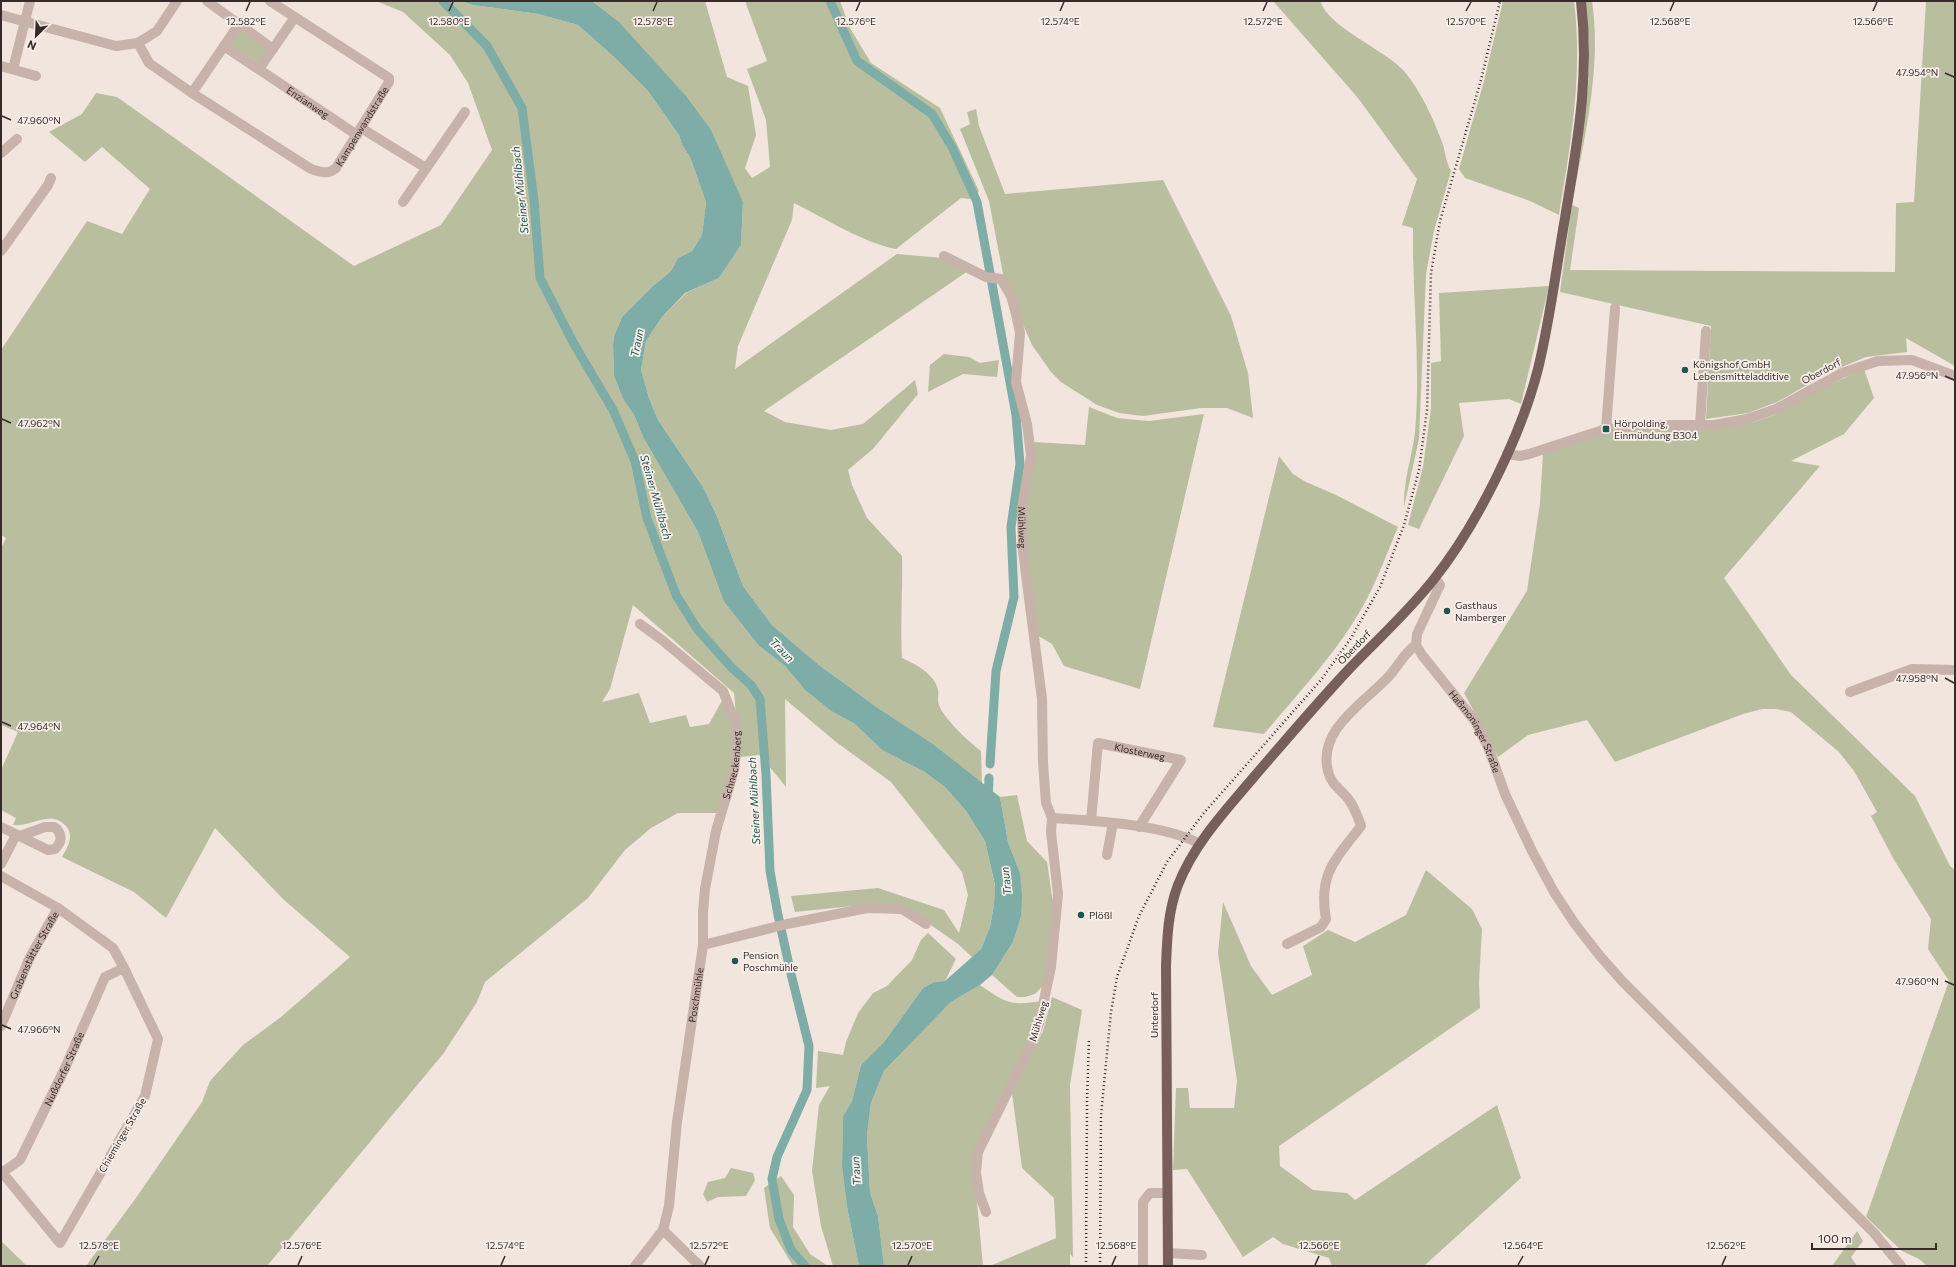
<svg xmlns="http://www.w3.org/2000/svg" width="1956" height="1267" viewBox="0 0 1956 1267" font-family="Commissioner,sans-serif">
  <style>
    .green { fill: #b9bf9e }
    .water { fill: #7eaca7 }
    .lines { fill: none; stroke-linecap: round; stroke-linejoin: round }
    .canal { stroke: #7eaca7; stroke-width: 9 }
    .minor { stroke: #c8b3aa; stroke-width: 10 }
    .major { stroke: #77605b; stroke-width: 10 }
    .rail { stroke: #362b29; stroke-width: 2.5; stroke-dasharray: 1 3; stroke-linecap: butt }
    .ticks { fill: none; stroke: #362b29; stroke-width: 1.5 }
    .poi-dot { fill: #215550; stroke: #f8efea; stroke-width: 1.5 }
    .labels { text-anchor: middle; stroke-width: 3.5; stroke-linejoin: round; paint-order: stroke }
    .street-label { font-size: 10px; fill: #362b29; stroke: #f8efea }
    .poi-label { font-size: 10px; fill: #362b29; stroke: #f8efea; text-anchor: start }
    .water-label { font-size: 11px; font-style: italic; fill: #215550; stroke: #f8efea }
    .ticks-label { font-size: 10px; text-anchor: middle; fill: #362b29; stroke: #f8efea; stroke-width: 3.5; stroke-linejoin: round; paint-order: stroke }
  </style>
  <rect width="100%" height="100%" fill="#f1e5dd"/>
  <g class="green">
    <path d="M 376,1 L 461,1 L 473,5 L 538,14 L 578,25 L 614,57 L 648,91 L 679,135 L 682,145 L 690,157 L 706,202 L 702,235 L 692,251 L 678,258 L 671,271 L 653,286 L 622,317 L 614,336 L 613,345 L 614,376 L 623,399 L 634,415 L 643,437 L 698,532 L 724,602 L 759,646 L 785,666 L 805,690 L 831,711 L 855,724 L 882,750 L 923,771 L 945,787 L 966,811 L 985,841 L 995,886 L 994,905 L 990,927 L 981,949 L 973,958 L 958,944 L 905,907 L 853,906 L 795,912 L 791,896 L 878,888 L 944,910 L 959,933 L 968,895 L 962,872 L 891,782 L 836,742 L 785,699 L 786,787 L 760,755 L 740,757 L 734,693 L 633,605 L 610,689 L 602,702 L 639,693 L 650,723 L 686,715 L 690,727 L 709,724 L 724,697 L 736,744 L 720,813 L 678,813 L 651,828 L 625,850 L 588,898 L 485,982 L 477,1002 L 443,1054 L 267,1266 L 86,1266 L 138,1195 L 202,1102 L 210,1081 L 243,1045 L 281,1017 L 350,957 L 283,899 L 215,828 L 166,918 L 134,892 L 62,857 C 67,848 75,836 66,826 C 51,809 31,827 13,825 L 16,818 L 1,810 L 1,770 L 18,732 L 1,725 L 1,548 L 6,538 L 1,535 L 1,350 L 87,221 L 122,234 L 150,189 L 102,147 L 85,162 L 49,132 L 82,114 L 96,93 L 117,97 L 354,266 L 441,225 L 492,150 L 468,83 L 450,55 L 403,12 Z"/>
    <path d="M 592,1 L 705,1 L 727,77 L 748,86 L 756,135 L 745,168 L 752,178 L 770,167 L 766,120 L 747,69 L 767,61 L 745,1 L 840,1 L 850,28 L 871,63 L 940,108 L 979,191 L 970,199 L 961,198 L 896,249 C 864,243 824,218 794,203 L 792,220 L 738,346 L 735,369 L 897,254 L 943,258 L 968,271 L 764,411 L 785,422 L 831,430 L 863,424 L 915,380 L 918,394 L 873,449 L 848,470 L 852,485 L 867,518 L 902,556 C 903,590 900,624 902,658 C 915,664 935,674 938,690 C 939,694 937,700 939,705 C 944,719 969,742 981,751 L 982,784 L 933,744 L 875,706 L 819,665 L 772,625 L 743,586 L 716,514 L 703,487 L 658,420 L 649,398 L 641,370 L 646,341 L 662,317 L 686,293 L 719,278 L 741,245 L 743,202 L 732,179 L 646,54 L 618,21 Z"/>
    <path d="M 1273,1 L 1320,1 C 1329,28 1384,49 1404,71 C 1421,91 1433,118 1442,142 C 1446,152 1445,160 1451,171 L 1434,231 L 1426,274 L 1419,439 L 1404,507 C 1403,482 1412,457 1415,432 C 1421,364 1412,296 1413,228 L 1402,225 L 1417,179 L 1358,98 Z"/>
    <path d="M 1503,1 L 1574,1 C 1583,75 1571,142 1559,215 L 1530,201 L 1465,178 L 1459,169 L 1484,81 Z"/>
    <path d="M 1584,1 L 1592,1 C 1602,69 1584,138 1572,205 L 1579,208 L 1570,270 L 1895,272 L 1896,203 L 1914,202 L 1926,1 L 1955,1 L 1955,366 L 1906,338 L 1907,352 L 1866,357 L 1830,372 L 1777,402 L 1748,413 L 1706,419 L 1711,326 L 1560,292 L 1589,79 L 1589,44 Z"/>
    <path d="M 239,24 L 268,51 L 259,64 L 228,43 Z"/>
    <path d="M 976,109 L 979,126 L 1005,194 L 1163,180 L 1231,316 L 1248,373 L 1253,418 L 1227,408 L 1201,408 L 1143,416 L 1119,413 L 1097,405 L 1061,382 L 1051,372 L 1032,345 L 1021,320 L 1004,279 L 989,201 L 960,129 L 970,124 L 967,112 Z"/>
    <path d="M 1549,286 L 1521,404 L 1509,399 L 1459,403 L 1464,436 L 1419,529 L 1408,525 L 1423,467 L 1431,408 L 1431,363 L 1441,361 L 1439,293 Z"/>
    <path d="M 944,354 L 969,357 L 980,363 L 999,360 L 997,377 L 963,374 L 928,392 L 930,365 Z"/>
    <path d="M 1864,369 L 1874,398 L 1844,434 L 1791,461 L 1820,466 L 1724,578 L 1791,675 L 1915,796 L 1950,866 L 1955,870 L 1955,1266 L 1927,1266 L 1919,1259 L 1902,1251 L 1866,1217 L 1949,981 L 1928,949 L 1931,919 L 1893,858 L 1871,816 L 1877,812 L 1854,771 L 1839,752 L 1791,712 L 1776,709 L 1762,709 L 1743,714 L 1615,762 L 1587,720 L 1528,735 L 1498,757 L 1464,693 L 1527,591 L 1540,503 L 1543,453 L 1610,431 L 1656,428 L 1700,429 L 1729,427 L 1754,422 L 1774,415 L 1829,385 Z"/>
    <path d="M 1089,407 L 1117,418 L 1149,421 L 1204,414 L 1140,689 L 1064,666 L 1052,644 L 1035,634 L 1025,539 L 1026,508 L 1033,442 L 1085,445 Z"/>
    <path d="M 1279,456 L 1293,474 L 1306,482 L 1336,495 L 1398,527 C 1385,558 1373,592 1354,621 C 1329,661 1295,697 1264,734 L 1213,727 Z"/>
    <path d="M 1017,795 L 1027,841 L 1047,862 L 1053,903 L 1050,947 L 1043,986 L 1035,994 L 1025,997 L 1017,997 L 992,975 L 1013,942 L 1021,917 L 1020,873 L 1008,842 L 1000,797 Z"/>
    <path d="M 1426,870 L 1472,909 L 1482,929 L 1479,982 L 1480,1008 L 1279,1146 L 1280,1166 L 1313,1190 L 1347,1193 L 1355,1200 L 1497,1105 L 1521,1178 L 1424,1266 L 1332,1266 L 1329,1258 L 1283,1244 L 1273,1237 L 1243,1257 L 1187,1169 L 1173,1170 L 1176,1088 L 1188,1088 L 1190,1108 L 1234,1108 L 1237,1081 L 1218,953 L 1223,902 L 1251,966 L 1272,995 L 1312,975 L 1303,946 L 1328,930 L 1355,942 L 1406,915 Z"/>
    <path d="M 928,933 L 956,959 L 945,981 L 934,982 L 923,988 L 884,1042 L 861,1065 L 852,1101 L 843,1116 L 842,1167 L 847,1207 L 859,1266 L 833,1266 L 821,1226 L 812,1171 L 819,1105 L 830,1086 L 816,1088 L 818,1051 L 843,1055 L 846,1042 L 858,1013 L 873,993 L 887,986 L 912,960 L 921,940 Z"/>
    <path d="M 980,985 C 1006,1003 1010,1006 1042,1001 L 1035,1030 L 973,1159 L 983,1266 L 884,1266 L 878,1216 L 870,1193 L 867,1135 L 871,1103 L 884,1071 L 951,1002 Z"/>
    <path d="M 1052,997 L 1082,1010 L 1070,1085 L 1073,1257 L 1070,1254 L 1070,1266 L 990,1266 L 1056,1238 L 1054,1198 L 1022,1168 L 1012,1093 L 1043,1031 Z"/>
    <path d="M 731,1168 L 753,1173 L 755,1180 L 746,1196 L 718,1197 L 707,1202 L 703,1194 L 708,1182 L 725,1178 Z"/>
    <path d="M 781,1176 L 794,1195 L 793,1227 L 810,1254 L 828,1266 L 793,1266 L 770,1228 L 764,1188 Z"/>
    <path d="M 1857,1231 L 1863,1241 L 1851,1257 L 1857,1266 L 1832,1266 Z"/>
    <path d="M 1,1241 L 27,1266 L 1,1266 Z"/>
  </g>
  <path class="water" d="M 461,1 L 592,1 L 618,21 L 686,96 L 711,130 L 743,202 L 741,245 L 719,278 L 685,293 L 662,317 L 646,341 L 641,370 L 649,398 L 658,420 L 703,487 L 716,514 L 743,586 L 772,625 L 819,665 L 875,706 L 933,744 L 1000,797 L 1008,842 L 1020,873 L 1022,895 L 1021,917 L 1013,942 L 992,975 L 980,985 L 951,1002 L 884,1071 L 871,1103 L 867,1135 L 870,1193 L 878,1216 L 884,1266 L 859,1266 L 847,1207 L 842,1167 L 843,1116 L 852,1101 L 861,1065 L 884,1042 L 923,988 L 934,982 L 945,981 L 981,949 L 990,927 L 994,905 L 995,885 L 985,841 L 966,811 L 945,787 L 923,771 L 882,750 L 855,724 L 831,711 L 805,690 L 785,666 L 759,646 L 724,602 L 698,532 L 643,437 L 634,415 L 623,399 L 614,376 L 613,345 L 614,336 L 622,317 L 653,286 L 671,271 L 678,258 L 692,251 L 702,235 L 706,202 L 690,157 L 682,145 L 679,135 L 648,91 L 614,57 L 578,25 L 538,14 L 473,5 Z"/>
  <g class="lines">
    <g class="canal">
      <path d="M 443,1 L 487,46 L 522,108 L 534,200 L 540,278 L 574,344 L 613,410 L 635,461 L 647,518 L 676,595 L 698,630 L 732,668 L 751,685 L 760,699 L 766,775 L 770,871 L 778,915 L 789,965"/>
      <path d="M 830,1 L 857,61 L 932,114 L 952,147 L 977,202 L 1016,415 L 1020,464 L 1011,527 L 1014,597 L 996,671 L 990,764"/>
      <path d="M 988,801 L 989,778"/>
      <path d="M 791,974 L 809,1046 L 807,1090 L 777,1157 L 772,1179 L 779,1219 L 791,1250 L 805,1266"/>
    </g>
    <g class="minor">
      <path d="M 207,1 L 273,49"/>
      <path d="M 1,15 L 116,46 L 138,43 L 157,31 L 177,1"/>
      <path id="s1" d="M 138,43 L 149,63 L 192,93 L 311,169 C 321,172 328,175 336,168 L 389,82 L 389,78 L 270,1"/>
      <path id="s2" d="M 224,46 L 357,135"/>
      <path d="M 1,66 L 36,76"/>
      <path d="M 13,69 L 30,1"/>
      <path d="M 259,69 L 295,17"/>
      <path d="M 192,93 L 239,24"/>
      <path d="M 361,128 L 426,168"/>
      <path d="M 1,153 L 17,139"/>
      <path d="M 403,202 L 465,112"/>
      <path d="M 1,251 L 48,185 L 51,178"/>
      <path id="s3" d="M 944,256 L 986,277 L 1001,279 L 1011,296 L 1016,314 L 1020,333 L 1016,382 L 1027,424 L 1031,455 L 1022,508 L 1023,551 L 1042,699 L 1043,763 L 1046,803 L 1052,818 L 1051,832 L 1058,894 L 1051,967 L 1039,1024 L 1032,1043 L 978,1152 L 976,1173 L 979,1193 L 986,1212"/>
      <path d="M 1700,425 L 1706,331"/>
      <path d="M 1606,429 L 1615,308"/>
      <path d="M 1507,454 L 1520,456 L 1529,454 L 1606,429 L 1648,425 L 1714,425 L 1747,419 L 1776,409 L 1842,373 L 1878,361 L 1912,360 L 1955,376"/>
      <path id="s4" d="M 1435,578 L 1440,585 L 1417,634 L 1416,645 L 1422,655 L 1475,721 L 1489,749 L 1505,794 L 1532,851 L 1554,892 L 1575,924 L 1600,956 L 1623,982 L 1874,1233 L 1901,1266"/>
      <path d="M 1850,692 L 1912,669 L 1955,670"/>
      <path d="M 1052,818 C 1094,821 1164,824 1200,844"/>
      <path id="s5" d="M 1091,821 L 1098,743 L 1181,760 L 1139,827"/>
      <path d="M 1,827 L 48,850 L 55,849 C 61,843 63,837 57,829 L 54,827 L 45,827 L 20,836"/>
      <path d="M 1107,855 L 1113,823"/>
      <path d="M 1,864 L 16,835"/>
      <path d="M 1,876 L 58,908 L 113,948 L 124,968 L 158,1039 L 145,1096 L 60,1243 L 1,1171"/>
      <path d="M 1287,944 L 1321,927 L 1326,919 C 1318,874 1335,860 1361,826 C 1358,817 1355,808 1349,800 C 1342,790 1331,785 1328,771 C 1317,729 1366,702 1390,675 C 1399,665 1404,653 1416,645"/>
      <path d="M 703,945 L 787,924 L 867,908 L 902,909 L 926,924"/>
      <path id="s6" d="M 1,1026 L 30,957 L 58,908"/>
      <path id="s7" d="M 3,1172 L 20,1160 L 65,1068 L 105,977 L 124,968"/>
      <path d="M 663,1230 L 700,1266"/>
      <path d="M 1168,1253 L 1202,1255"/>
      <path id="s8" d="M 635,1266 L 663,1230 L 669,1206 L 677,1122 L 703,945 L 703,912 L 705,889 L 716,831 L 734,770 L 737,744 L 735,721 L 723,691 L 662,640 L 640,624"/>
      <path d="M 1143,1266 L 1143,1202 L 1150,1193 L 1167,1193"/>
    </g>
    <path class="major" d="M 1168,1266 L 1166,966 C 1167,938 1168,911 1178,885 C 1194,844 1225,811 1253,778 C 1285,741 1317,703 1351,667 C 1379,638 1409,611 1434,579 C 1477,525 1521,436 1538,369 C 1550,320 1556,269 1565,218 C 1577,143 1590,79 1581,1"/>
    <g class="rail">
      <path d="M 1086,1266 L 1087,1101 L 1089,1039"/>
      <path d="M 1100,1266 L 1101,1115 L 1111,1012 L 1117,977 L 1139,916 L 1167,862 L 1203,814 L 1321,680 L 1351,638 L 1380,587 L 1404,525 L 1419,470 L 1427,410 L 1431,273 L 1440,221 L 1481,80 L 1500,1"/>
    </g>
  </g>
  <path class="ticks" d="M 246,11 L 250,2M 449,11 L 453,2M 653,11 L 657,2M 856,11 L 860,2M 1060,11 L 1064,2M 1263,11 L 1267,2M 1466,11 L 1471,2M 1670,11 L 1674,2M 1873,11 L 1877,2M 1945,73 L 1954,77M 2,116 L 11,120M 1945,376 L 1954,380M 2,419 L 11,423M 1945,678 L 1954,683M 2,722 L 11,726M 1945,981 L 1954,985M 2,1025 L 11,1029M 94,1265 L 99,1256M 298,1265 L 302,1256M 501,1265 L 505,1256M 705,1265 L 709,1256M 908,1265 L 912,1256M 1112,1265 L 1116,1256M 1315,1265 L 1319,1256M 1518,1265 L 1523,1256M 1722,1265 L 1726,1256"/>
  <g class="poi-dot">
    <circle cx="1685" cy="370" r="4"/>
    <rect x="1602" y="425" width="8" height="8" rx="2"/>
    <circle cx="1447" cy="611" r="4"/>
    <circle cx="1081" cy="915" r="4"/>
    <circle cx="735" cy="961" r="4"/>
  </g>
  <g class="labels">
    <g class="street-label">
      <text dy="4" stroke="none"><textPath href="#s2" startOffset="101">Enzianweg</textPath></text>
      <text dy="4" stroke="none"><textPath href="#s1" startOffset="292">Kampenwandstraße</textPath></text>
      <text transform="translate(1821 371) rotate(-28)" y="4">Oberdorf</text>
      <text dy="4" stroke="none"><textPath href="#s3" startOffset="317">Mühlweg</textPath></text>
      <text transform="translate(1354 647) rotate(-46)" y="4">Oberdorf</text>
      <text dy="4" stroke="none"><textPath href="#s4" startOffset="179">Haßmoninger Straße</textPath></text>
      <text dy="4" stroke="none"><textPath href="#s5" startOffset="121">Klosterweg</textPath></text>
      <text dy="4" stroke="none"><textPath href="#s8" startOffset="517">Schneckenberg</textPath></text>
      <text dy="4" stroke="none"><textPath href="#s6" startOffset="78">Grabenstätter Straße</textPath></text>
      <text dy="4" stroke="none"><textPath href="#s8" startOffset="283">Poschmühle</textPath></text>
      <text transform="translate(1154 1015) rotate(-90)" y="4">Unterdorf</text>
      <text transform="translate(1038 1021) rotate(-73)" y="4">Mühlweg</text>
      <text dy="4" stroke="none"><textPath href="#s7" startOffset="122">Nußdorfer Straße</textPath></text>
      <text transform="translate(122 1135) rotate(-60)" y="4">Chieminger Straße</text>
    </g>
    <g class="poi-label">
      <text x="1693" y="368">Königshof GmbH<tspan x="1693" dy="12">Lebensmitteladditive</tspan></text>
      <text x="1614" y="427">Hörpolding,<tspan x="1614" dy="12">Einmündung B304</tspan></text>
      <text x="1455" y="609">Gasthaus<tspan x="1455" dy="12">Namberger</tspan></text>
      <text x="1089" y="919">Plößl</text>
      <text x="743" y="959">Pension<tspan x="743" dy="12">Poschmühle</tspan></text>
    </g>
    <g class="water-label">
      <text transform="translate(520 190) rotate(-96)" y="4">Steiner Mühlbach</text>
      <text transform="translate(637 343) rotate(-78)" y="4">Traun</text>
      <text transform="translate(656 497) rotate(74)" y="4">Steiner Mühlbach</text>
      <text transform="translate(782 650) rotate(45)" y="4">Traun</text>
      <text transform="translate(754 801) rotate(-93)" y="4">Steiner Mühlbach</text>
      <text transform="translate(1006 881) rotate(-96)" y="4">Traun</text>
      <text transform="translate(856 1171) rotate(-94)" y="4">Traun</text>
    </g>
  </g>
  <g class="ticks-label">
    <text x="246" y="25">12.582°E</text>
    <text x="449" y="25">12.580°E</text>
    <text x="856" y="25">12.576°E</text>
    <text x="1466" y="25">12.570°E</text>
    <text x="1670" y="25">12.568°E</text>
    <text x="653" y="25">12.578°E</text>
    <text x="1060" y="25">12.574°E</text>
    <text x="1263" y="25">12.572°E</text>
    <text x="1873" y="25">12.566°E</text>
    <text x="1917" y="76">47.954°N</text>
    <text x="39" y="124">47.960°N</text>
    <text x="1917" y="379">47.956°N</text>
    <text x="39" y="427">47.962°N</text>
    <text x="1917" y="682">47.958°N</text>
    <text x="39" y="730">47.964°N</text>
    <text x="1917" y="985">47.960°N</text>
    <text x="39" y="1033">47.966°N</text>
    <text x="99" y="1249">12.578°E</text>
    <text x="302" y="1249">12.576°E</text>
    <text x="505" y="1249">12.574°E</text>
    <text x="709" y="1249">12.572°E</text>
    <text x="912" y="1249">12.570°E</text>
    <text x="1116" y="1249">12.568°E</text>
    <text x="1319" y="1249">12.566°E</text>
    <text x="1523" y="1249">12.564°E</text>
    <text x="1726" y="1249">12.562°E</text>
  </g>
  <rect width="1956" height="1267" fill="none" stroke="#362b29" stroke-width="4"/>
  <g transform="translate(36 36) rotate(204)" stroke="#f8efea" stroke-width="3" paint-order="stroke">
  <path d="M0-3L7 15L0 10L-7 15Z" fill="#362b29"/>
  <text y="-6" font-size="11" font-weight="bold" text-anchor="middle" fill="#362b29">N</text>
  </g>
  <path d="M1812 1243v6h124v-6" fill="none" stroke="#362b29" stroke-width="2"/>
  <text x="1818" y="1243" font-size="12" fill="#362b29" stroke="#f8efea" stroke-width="3" paint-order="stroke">100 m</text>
</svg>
